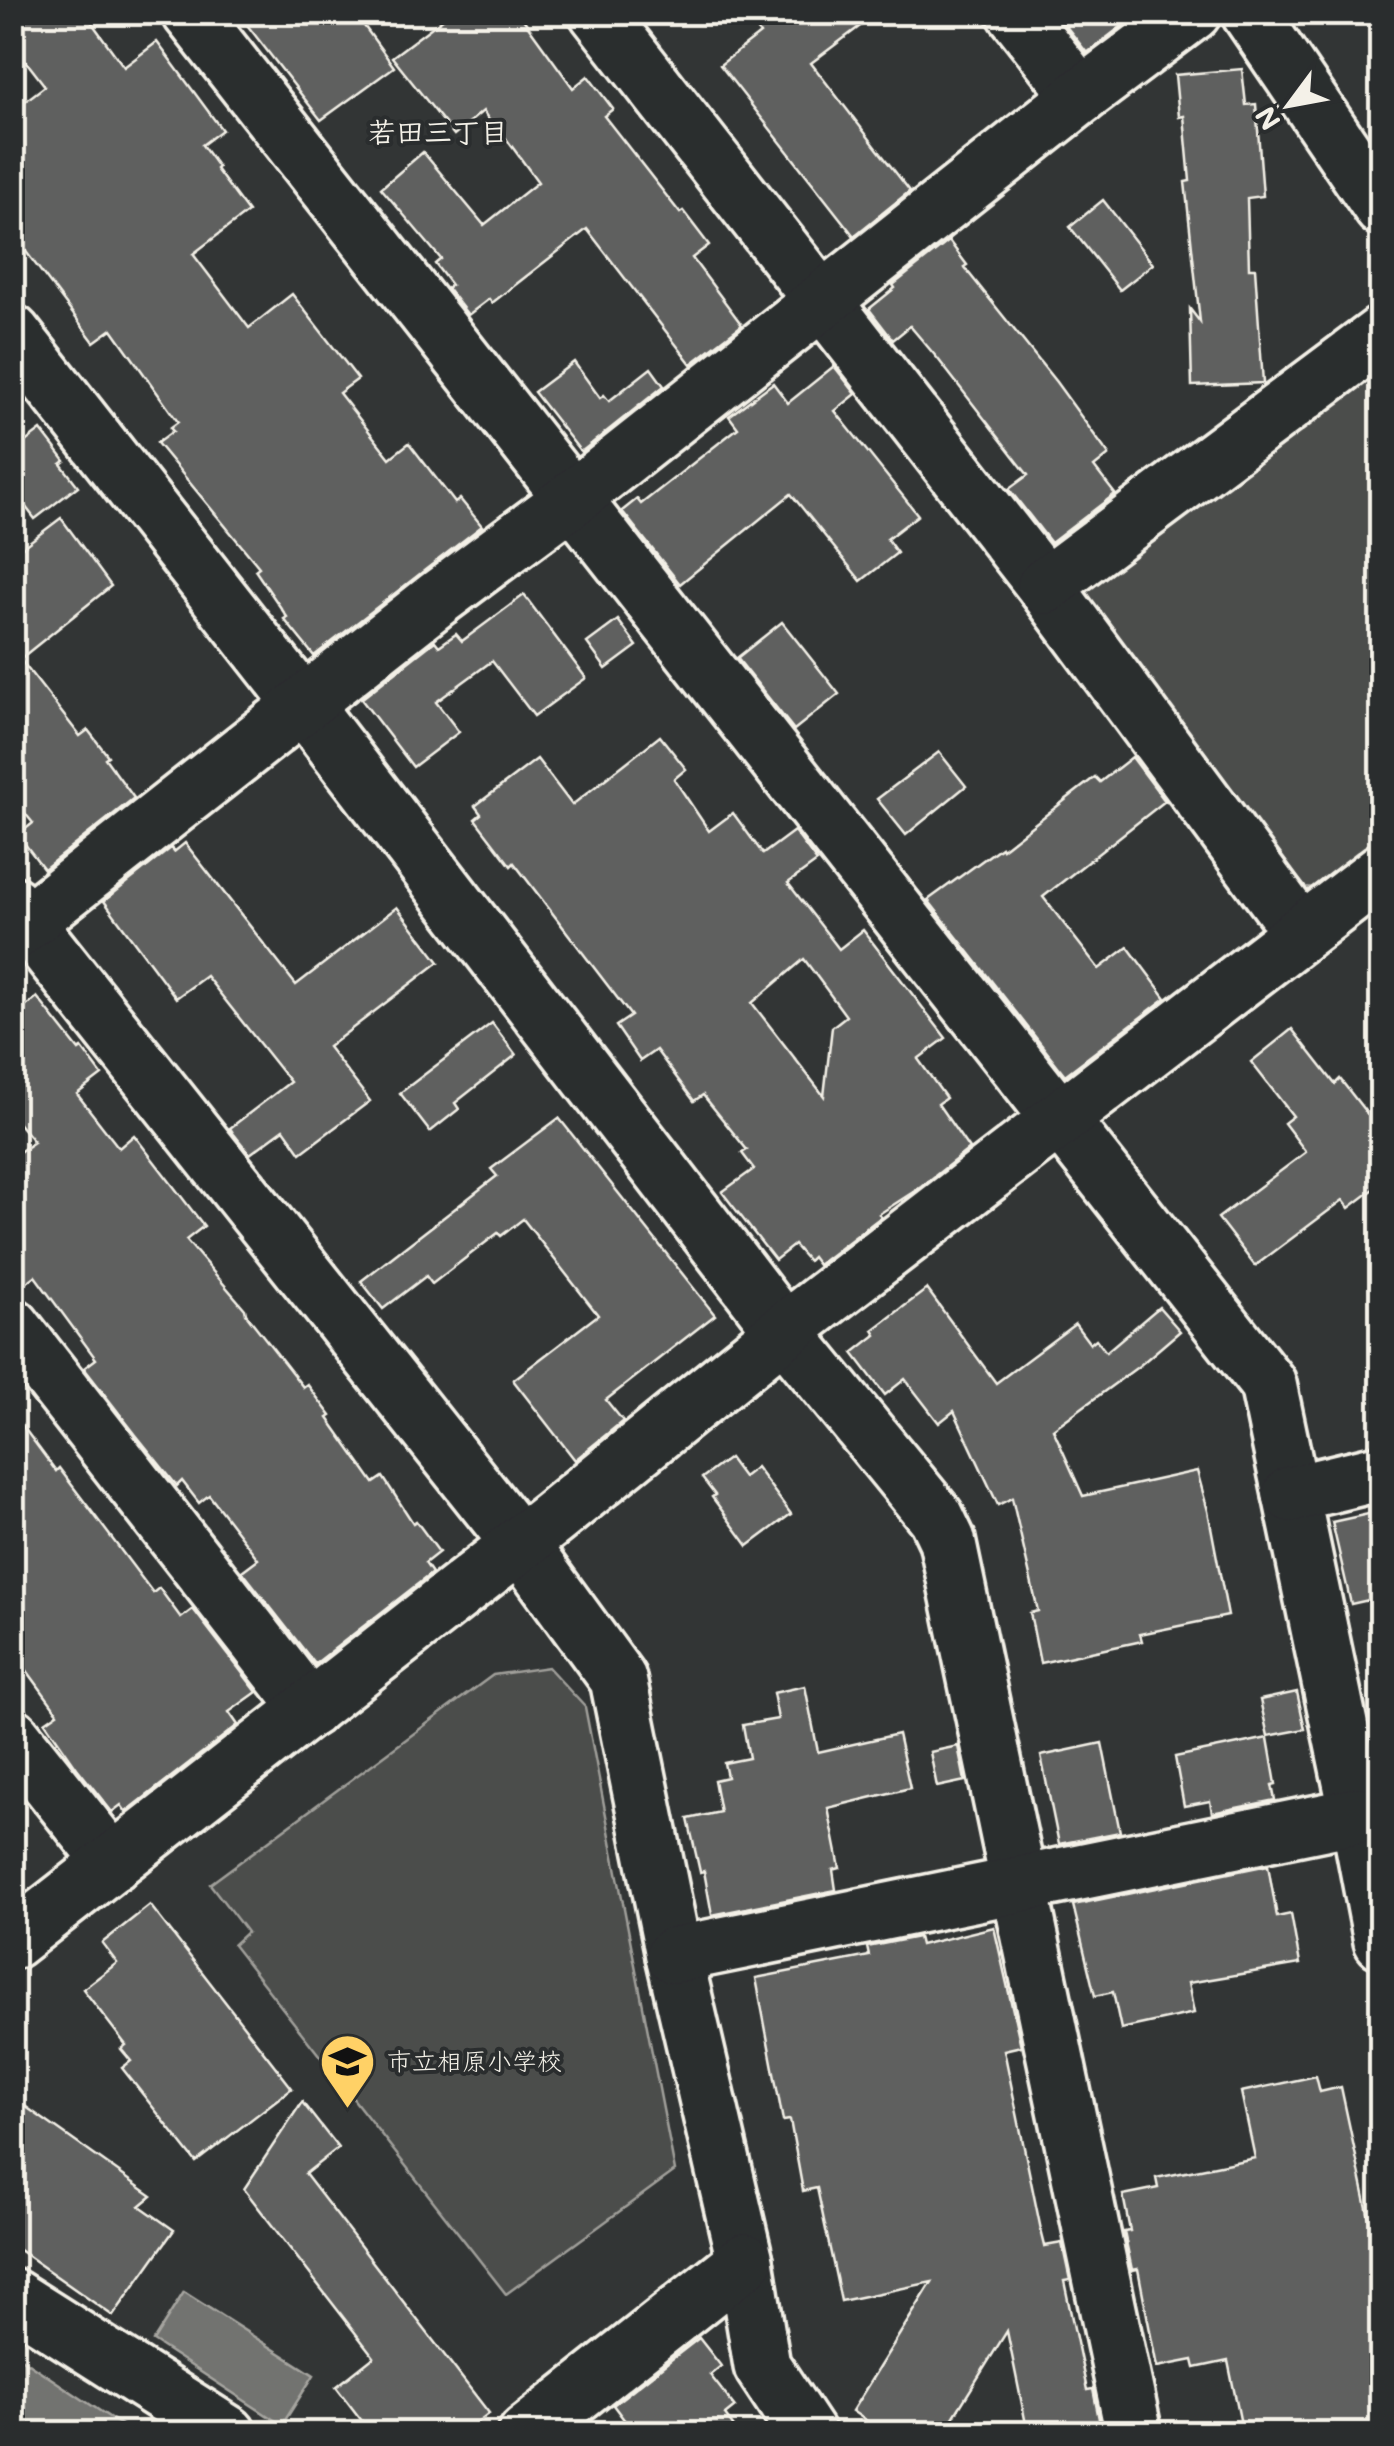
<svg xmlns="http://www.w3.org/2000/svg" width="1394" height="2446" viewBox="0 0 1394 2446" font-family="Mali,'Klee One',sans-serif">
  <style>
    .green { fill: #4b4d4c; stroke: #a09f9a; stroke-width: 2.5 }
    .water { fill: #727370; stroke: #a6a5a0; stroke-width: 2.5 }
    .building { fill: #5f605f; stroke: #f4f1e8; stroke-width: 2.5; fill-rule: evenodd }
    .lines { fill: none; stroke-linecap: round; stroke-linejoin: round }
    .minor-casing { stroke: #f4f1e8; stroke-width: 62 }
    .minor { stroke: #2a2d2e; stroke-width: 55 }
    .labels { text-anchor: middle; stroke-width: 8; stroke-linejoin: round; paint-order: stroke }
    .poi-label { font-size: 25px; fill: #f4f1e8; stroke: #2a2d2e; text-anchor: start }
    .neighbourhood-label { font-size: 28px; font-weight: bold; fill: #f4f1e8; stroke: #2a2d2e }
  </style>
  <rect width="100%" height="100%" fill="#323535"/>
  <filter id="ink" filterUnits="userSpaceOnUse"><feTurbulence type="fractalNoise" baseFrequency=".01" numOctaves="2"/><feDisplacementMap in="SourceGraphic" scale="20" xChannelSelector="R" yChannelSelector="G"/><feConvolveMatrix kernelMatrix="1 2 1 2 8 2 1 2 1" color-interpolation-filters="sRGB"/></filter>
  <g filter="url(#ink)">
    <g class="green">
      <path d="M 1381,350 L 1381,850 L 1330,889 L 1305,887 L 1082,603 L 1087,580 Z"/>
      <path d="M 548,1667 L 585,1707 L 675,2171 L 506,2294 L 233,1945 L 247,1932 L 210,1884 L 493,1675 Z"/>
    </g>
    <g class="water">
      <path d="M 184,2292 L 314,2375 L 282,2425 L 153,2341 Z"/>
      <path d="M 12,2353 L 13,2353 L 133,2433 L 13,2433 Z"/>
    </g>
    <g class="building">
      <path d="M 12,12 L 84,12 L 124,67 L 157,42 L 222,130 L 202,145 L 218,167 L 216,169 L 248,212 L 193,254 L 249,328 L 292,294 L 358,379 L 339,393 L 390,458 L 409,443 L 455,503 L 460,499 L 482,526 L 314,656 L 284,619 L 287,617 L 255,570 L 259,567 L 157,443 L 173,431 L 170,428 L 178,422 L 112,329 L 94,342 L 12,233 L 12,111 L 45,86 L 12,43 Z"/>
      <path d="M 237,12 L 354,12 L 394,67 L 321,120 Z"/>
      <path d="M 452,12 L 518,12 L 573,88 L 588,76 L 613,109 L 604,116 L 680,213 L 683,211 L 709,245 L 692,258 L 742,325 L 691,364 L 587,229 L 492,303 L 489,299 L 468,315 L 447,288 L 451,285 L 435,264 L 441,259 L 381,188 L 423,152 L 484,225 L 538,182 L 502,133 L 499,135 L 483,111 L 454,135 L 392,57 Z"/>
      <path d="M 744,12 L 879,12 L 811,63 L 910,191 L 854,236 L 720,65 L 760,34 Z"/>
      <path d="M 1055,12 L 1140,12 L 1087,53 Z"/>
      <path d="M 1242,69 L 1246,105 L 1256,104 L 1263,196 L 1247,198 L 1249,268 L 1255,268 L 1263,383 L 1192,386 L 1190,309 L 1200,322 L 1185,182 L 1190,181 L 1184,116 L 1179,117 L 1175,75 Z"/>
      <path d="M 1103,200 L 1153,264 L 1120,290 L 1070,227 Z"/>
      <path d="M 949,241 L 967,265 L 964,267 L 1056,382 L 1109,455 L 1094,467 L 1115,494 L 1051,543 L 1009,489 L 1028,475 L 938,359 L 910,326 L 893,340 L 869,309 L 895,288 L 893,285 Z"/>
      <path d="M 574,362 L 600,398 L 604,395 L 609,401 L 651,368 L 664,386 L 581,452 L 534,392 Z"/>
      <path d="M 834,366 L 856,394 L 835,411 L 918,515 L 887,539 L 897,553 L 861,581 L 791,494 L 680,584 L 622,511 L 637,499 L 641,504 L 738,428 L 729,416 L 773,383 L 788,403 Z"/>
      <path d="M 41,430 L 65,461 L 61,464 L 78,486 L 35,519 L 12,489 L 12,452 Z"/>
      <path d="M 61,518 L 111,586 L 20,659 L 80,736 L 88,730 L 108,756 L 105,758 L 134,798 L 44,869 L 18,835 L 33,823 L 14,800 L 22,795 L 12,782 L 12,555 Z"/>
      <path d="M 524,595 L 586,678 L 534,716 L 492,661 L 436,702 L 459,732 L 413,767 L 361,699 L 435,641 L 439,646 L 456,634 L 462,641 Z"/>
      <path d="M 618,620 L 637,646 L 606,669 L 587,643 Z"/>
      <path d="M 782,622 L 839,694 L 794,730 L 737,658 Z"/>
      <path d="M 660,736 L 686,769 L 674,779 L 709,831 L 733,813 L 763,854 L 794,831 L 817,862 L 788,883 L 839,949 L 863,930 L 946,1038 L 918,1059 L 946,1098 L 938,1104 L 969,1149 L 921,1187 L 879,1214 L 881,1217 L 818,1265 L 812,1257 L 808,1261 L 794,1245 L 775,1260 L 722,1192 L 754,1169 L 742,1153 L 747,1150 L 703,1095 L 694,1101 L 656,1050 L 640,1061 L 616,1026 L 631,1016 L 514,863 L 511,866 L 475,819 L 481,814 L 475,806 L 537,759 L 572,805 ZM 804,959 L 846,1016 L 832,1027 L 824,1096 L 752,1003 Z"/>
      <path d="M 939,752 L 966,786 L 906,835 L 877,799 Z"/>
      <path d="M 1132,757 L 1165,801 L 1043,897 L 1099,969 L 1128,947 L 1166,998 L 1065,1075 L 928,900 L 1001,847 L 1002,849 L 1095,777 L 1100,782 Z"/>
      <path d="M 185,843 L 296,985 L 397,907 L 439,962 L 328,1047 L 370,1101 L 301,1153 L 284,1129 L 250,1154 L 233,1133 L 230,1128 L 290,1082 L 206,976 L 176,998 L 104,901 L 171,848 L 174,852 Z"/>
      <path d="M 37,997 L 79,1050 L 82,1048 L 102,1075 L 77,1094 L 119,1148 L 134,1135 L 204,1226 L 186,1240 L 245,1309 L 246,1314 L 303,1387 L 307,1384 L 331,1416 L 328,1418 L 374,1483 L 383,1477 L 413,1523 L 416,1521 L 439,1552 L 425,1563 L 432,1573 L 315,1664 L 242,1571 L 258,1559 L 209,1495 L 199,1503 L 182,1481 L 177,1486 L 136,1435 L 84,1368 L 96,1359 L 35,1276 L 12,1294 L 12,1157 L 34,1142 L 12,1115 L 12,1018 Z"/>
      <path d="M 492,1023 L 516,1055 L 455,1103 L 459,1109 L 430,1132 L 400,1093 Z"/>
      <path d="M 1292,1029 L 1335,1084 L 1340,1079 L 1382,1133 L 1382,1183 L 1349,1208 L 1343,1200 L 1255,1266 L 1218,1218 L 1306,1152 L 1284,1123 L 1293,1116 L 1251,1062 Z"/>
      <path d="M 559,1118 L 715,1315 L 606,1400 L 623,1421 L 575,1460 L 513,1380 L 598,1315 L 523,1219 L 501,1236 L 498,1233 L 432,1284 L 426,1276 L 383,1309 L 361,1281 L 497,1176 L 491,1169 Z"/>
      <path d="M 927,1289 L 996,1383 L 1075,1324 L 1090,1344 L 1096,1339 L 1106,1352 L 1159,1307 L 1180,1331 L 1139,1366 L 1053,1429 L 1083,1496 L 1197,1471 L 1208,1511 L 1228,1616 L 1140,1634 L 1142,1641 L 1040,1663 L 1030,1613 L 1038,1611 L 1012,1498 L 998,1505 L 954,1411 L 939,1423 L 905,1379 L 885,1395 L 853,1353 L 876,1335 L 873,1330 Z"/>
      <path d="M 12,1412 L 56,1471 L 59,1468 L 153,1593 L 159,1588 L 181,1618 L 193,1609 L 257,1692 L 229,1712 L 238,1725 L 126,1812 L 121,1805 L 112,1812 L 77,1768 L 45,1722 L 58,1713 L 12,1650 Z"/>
      <path d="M 729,1458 L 743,1477 L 756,1467 L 791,1514 L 748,1546 L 712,1497 L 715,1495 L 702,1478 Z"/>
      <path d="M 1382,1511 L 1382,1597 L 1351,1604 L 1332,1522 Z"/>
      <path d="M 805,1686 L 818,1752 L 898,1734 L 910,1788 L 828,1808 L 840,1868 L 833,1870 L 836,1890 L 712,1915 L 704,1871 L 700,1872 L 688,1819 L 720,1812 L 714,1780 L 727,1777 L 724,1763 L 749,1758 L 743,1725 L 778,1719 L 773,1693 Z"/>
      <path d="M 1297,1692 L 1305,1729 L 1268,1736 L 1260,1700 Z"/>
      <path d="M 1268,1738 L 1276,1784 L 1272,1785 L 1275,1800 L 1212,1813 L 1210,1801 L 1184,1806 L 1175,1757 Z"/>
      <path d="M 1102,1743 L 1120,1832 L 1059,1844 L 1041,1756 Z"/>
      <path d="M 958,1746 L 965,1781 L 937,1787 L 930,1752 Z"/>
      <path d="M 1268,1865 L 1277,1917 L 1291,1914 L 1300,1964 L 1188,1983 L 1194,2013 L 1121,2029 L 1113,1992 L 1095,1996 L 1073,1905 Z"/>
      <path d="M 150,1905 L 292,2088 L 196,2162 L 122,2068 L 131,2061 L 121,2049 L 126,2045 L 83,1989 L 117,1963 L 102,1943 Z"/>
      <path d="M 994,1927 L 1021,2046 L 1004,2050 L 1041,2230 L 1045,2246 L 1062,2243 L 1070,2280 L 1064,2281 L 1079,2352 L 1087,2390 L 1093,2389 L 1102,2434 L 1028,2434 L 1007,2331 L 943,2434 L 886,2434 L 852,2411 L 932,2282 L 841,2301 L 817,2188 L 803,2191 L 790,2120 L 783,2121 L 756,1978 L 869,1956 L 867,1947 L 918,1937 L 920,1945 Z"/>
      <path d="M 1316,2076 L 1320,2092 L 1341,2087 L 1382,2278 L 1382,2434 L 1243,2434 L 1228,2361 L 1195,2368 L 1193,2360 L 1157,2367 L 1138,2269 L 1132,2270 L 1124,2232 L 1130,2231 L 1123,2195 L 1158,2188 L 1156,2178 L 1255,2158 L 1241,2092 Z"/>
      <path d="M 12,2097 L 152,2196 L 140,2206 L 174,2230 L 113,2316 L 12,2245 Z"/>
      <path d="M 302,2102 L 338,2148 L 305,2174 L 489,2413 L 462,2434 L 372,2434 L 336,2387 L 374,2357 L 244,2189 Z"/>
      <path d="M 699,2338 L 721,2366 L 710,2375 L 735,2407 L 725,2415 L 739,2434 L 635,2434 L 613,2405 Z"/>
    </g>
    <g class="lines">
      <defs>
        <g id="minor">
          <path d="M 190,12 L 1268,1384 L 1358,1815 L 1382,1941"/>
          <path d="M 597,12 L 1045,586 L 1301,932"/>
          <path d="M 1015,12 L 1081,96"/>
          <path d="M 1249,12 L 1382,208"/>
          <path d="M 12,333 L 303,704 L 784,1331 L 936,1517 L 947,1540 L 1134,2434"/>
          <path d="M 1045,586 L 1382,334"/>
          <path d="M 12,904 L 519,1543 L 618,1679 L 674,1955 L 745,2261 L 762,2366 L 807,2434"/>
          <path d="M 12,934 L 437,599 L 573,498 L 1081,96 L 1193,12"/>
          <path d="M 12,1326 L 310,1709"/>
          <path d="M 1291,1494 L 1382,1472"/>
          <path d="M 12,1736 L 113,1863"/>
          <path d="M 12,1941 L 553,1518 L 784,1331 L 1382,871"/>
          <path d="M 674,1955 L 1358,1815"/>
          <path d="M 12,2297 L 228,2434"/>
          <path d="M 526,2434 L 745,2261"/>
        </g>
      </defs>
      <use href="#minor" class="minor-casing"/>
      <use href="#minor" class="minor"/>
    </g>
  </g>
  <defs>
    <symbol id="school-pin" viewBox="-11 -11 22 30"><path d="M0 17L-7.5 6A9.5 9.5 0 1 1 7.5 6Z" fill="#ffd166" stroke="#2a2d2e"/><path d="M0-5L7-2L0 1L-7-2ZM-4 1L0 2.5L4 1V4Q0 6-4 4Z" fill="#111"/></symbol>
  </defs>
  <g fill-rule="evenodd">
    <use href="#school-pin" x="316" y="2030" width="63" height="86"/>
  </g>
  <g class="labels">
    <g class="poi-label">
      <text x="387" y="2070">市立相原小学校</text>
    </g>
    <g class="neighbourhood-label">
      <text x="438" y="142">若田三丁目</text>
    </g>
  </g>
  <rect width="1394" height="2446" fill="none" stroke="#2a2d2e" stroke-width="50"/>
  <rect x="25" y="25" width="1344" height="2396" fill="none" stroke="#f4f1e8" stroke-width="4" filter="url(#ink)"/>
  <g transform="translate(1289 105) rotate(238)" stroke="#2a2d2e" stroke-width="8" paint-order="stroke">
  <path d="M0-8L18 38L0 25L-18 38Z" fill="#f4f1e8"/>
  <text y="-15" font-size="28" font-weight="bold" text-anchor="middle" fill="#f4f1e8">N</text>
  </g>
</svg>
